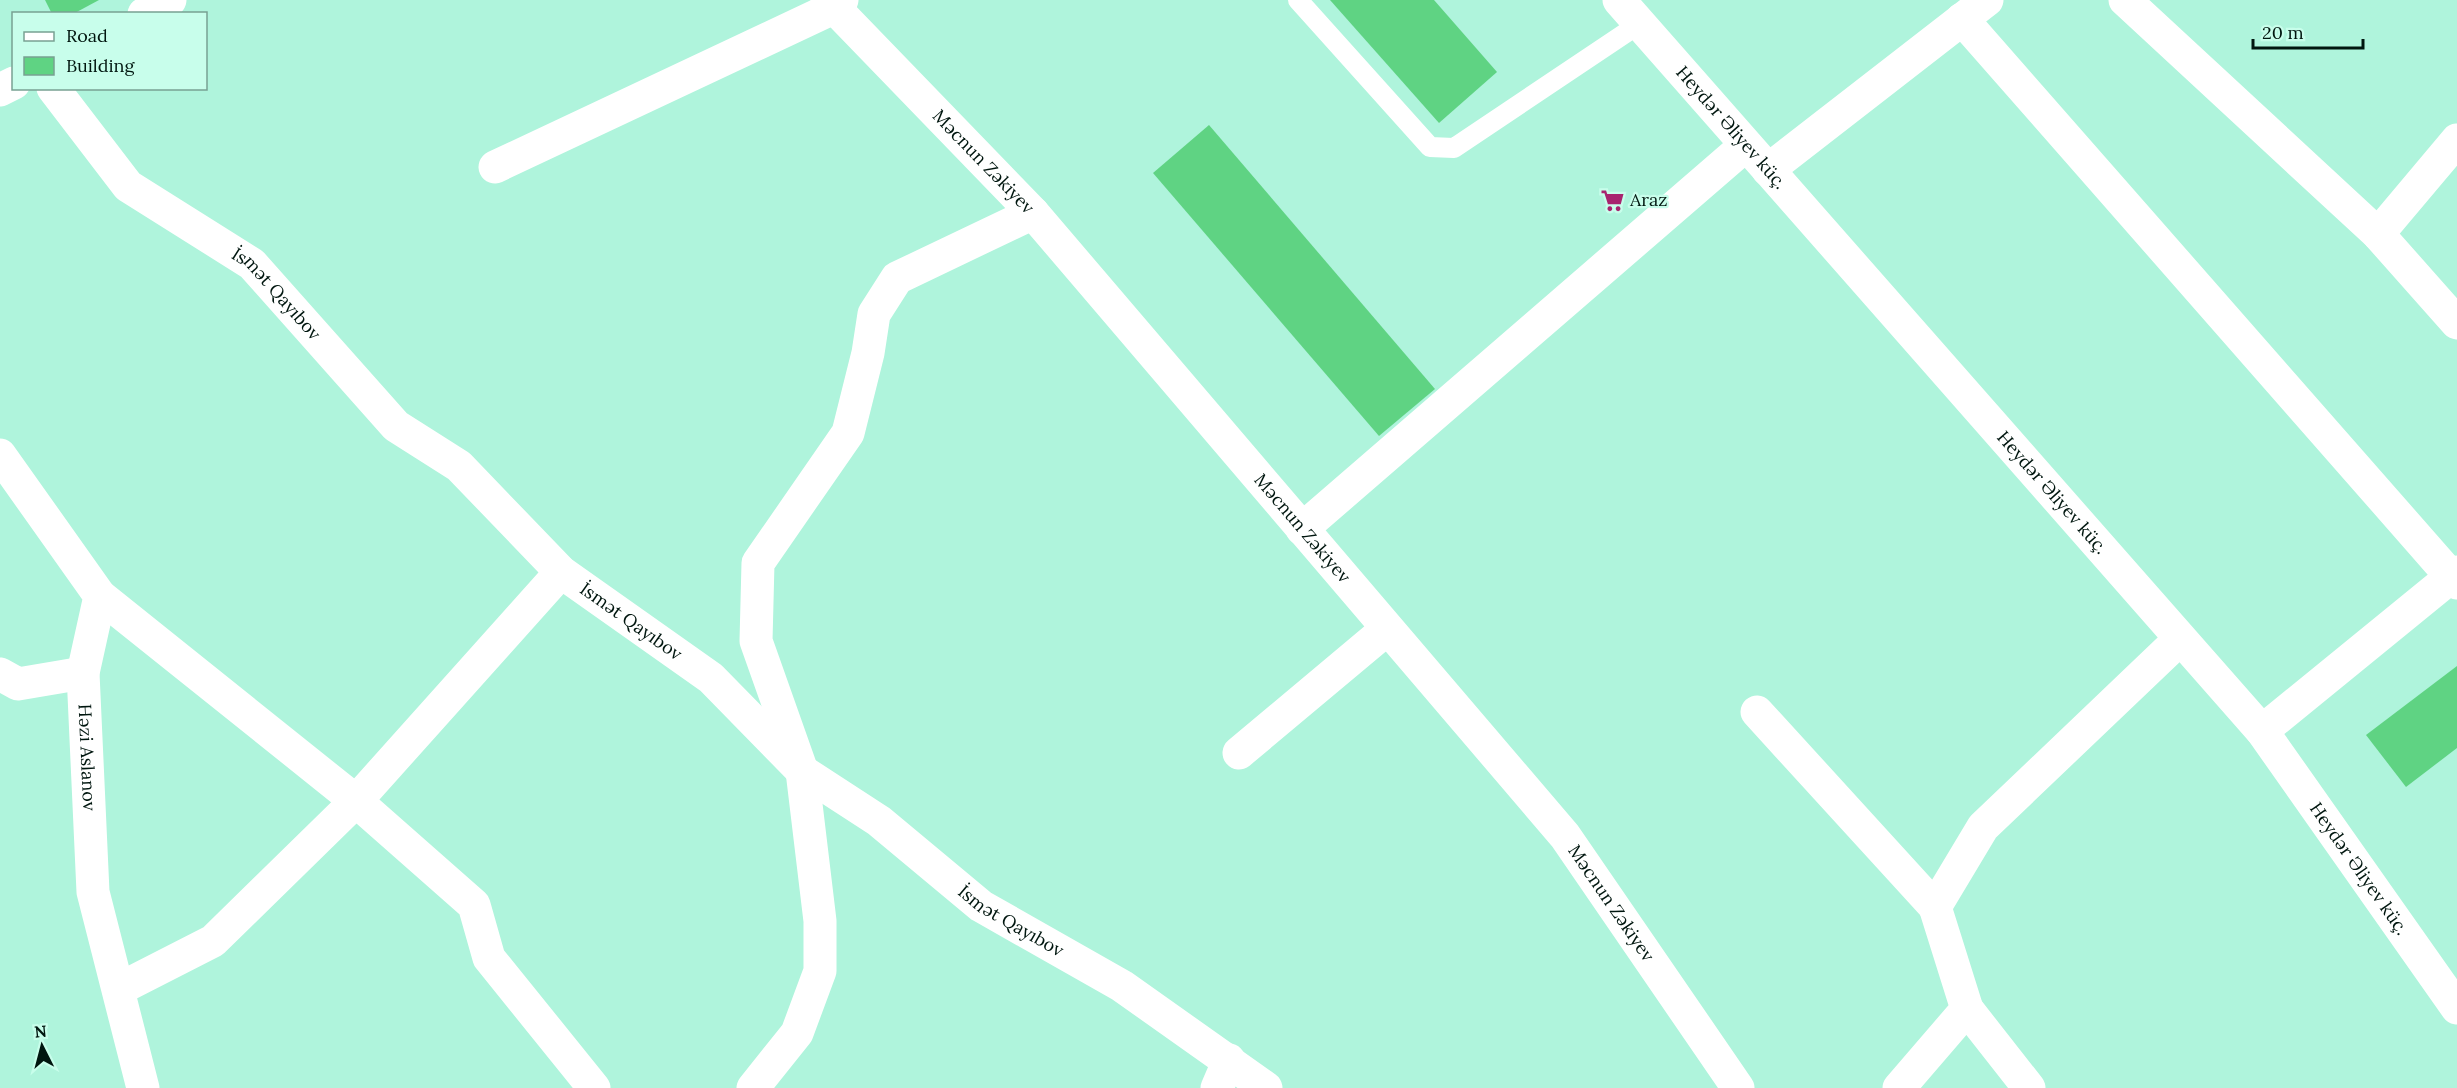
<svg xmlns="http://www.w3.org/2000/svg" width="2457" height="1088" viewBox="0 0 2457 1088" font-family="Lora,serif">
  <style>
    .building { fill: #5fd383 }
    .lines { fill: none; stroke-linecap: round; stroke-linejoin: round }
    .service { stroke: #fff; stroke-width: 20 }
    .minor { stroke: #fff; stroke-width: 33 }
    .tertiary { stroke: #fff; stroke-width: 33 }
    .primary { stroke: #fff; stroke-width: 33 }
    .labels { text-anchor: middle; stroke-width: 4.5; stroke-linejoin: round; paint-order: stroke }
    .street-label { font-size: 18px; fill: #00160f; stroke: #c8feeb }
    .poi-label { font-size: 18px; fill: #00160f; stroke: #c8feeb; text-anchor: start }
  </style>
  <rect width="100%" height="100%" fill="#aff4dc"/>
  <g class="building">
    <path d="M 45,0 L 99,0 L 73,14 L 52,14 Z"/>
    <path d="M 1330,0 L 1434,0 L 1497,72 L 1439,123 Z"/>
    <path d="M 1209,125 L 1435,389 L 1379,436 L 1153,173 Z"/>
    <path d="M 2457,666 L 2457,748 L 2406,787 L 2366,735 Z"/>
  </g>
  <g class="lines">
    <path class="service" d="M 1298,0 L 1430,147 L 1454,148 L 1639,24"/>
    <g class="minor">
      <path id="s1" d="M 827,0 L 1033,213 L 1565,836 L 1738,1088"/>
      <path d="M 2125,0 L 2378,234 L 2457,323"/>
      <path d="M 1962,19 L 2457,583"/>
      <path id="s2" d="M 53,88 L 128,186 L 252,264 L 396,426 L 459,466 L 561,572 L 711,678 L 802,771 L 879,821 L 981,906 L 1122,986 L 1266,1088"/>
      <path d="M 495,167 L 833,8 L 842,0"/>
      <path d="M 1768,170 L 1987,0"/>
      <path d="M 2378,234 L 2457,140"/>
      <path id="s3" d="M 0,455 L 100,596 L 83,673 L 93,892 L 143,1088"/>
      <path d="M 1302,529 L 1746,145"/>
      <path d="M 100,596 L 356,801 L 474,905 L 489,958 L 594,1088"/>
      <path d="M 0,674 L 18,684 L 83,673"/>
      <path d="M 1757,712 L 1935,907"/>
      <path d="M 2262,731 L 2457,572"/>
      <path d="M 1239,753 L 1387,629"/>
      <path d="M 119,989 L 213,941 L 356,801 L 561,572"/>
      <path d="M 1967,1009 L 2029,1088"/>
      <path d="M 753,1088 L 797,1033 L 820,971 L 820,921 L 802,771 L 756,641 L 758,563 L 848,433 L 868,353 L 874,314 L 897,278 L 1033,213"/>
      <path d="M 1217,1088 L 1229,1060"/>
      <path d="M 1899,1088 L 1967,1009 L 1935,907 L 1983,827 L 2180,639"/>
    </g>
    <g class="tertiary">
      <path d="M 144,14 L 170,0"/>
      <path d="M 0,90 L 14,83"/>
    </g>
    <path class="primary" id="s4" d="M 1619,0 L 2262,731 L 2457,1008"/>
  </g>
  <defs>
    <symbol id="supermarket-bare" viewBox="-9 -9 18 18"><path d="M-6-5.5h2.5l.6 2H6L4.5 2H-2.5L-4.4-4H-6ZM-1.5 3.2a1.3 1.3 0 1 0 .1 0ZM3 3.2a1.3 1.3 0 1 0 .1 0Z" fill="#a8246f" stroke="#c8feeb" stroke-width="2.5" paint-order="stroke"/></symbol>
  </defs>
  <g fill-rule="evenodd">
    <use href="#supermarket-bare" x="1596" y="184" width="33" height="33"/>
  </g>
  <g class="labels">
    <g class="street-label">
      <text dy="6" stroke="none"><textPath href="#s4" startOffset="170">Heydər Əliyev küç.</textPath></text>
      <text dy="6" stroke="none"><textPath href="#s1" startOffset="225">Məcnun Zəkiyev</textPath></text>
      <text dy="6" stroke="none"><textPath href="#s2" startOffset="308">İsmət Qayıbov</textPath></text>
      <text dy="6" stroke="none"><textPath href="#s4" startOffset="656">Heydər Əliyev küç.</textPath></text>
      <text dy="6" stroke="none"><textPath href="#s1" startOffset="711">Məcnun Zəkiyev</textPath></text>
      <text dy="6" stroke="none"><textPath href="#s2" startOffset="794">İsmət Qayıbov</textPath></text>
      <text dy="6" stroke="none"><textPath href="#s3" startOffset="336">Həzi Aslanov</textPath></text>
      <text dy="6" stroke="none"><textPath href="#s4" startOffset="1142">Heydər Əliyev küç.</textPath></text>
      <text dy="6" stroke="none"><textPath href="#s1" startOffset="1197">Məcnun Zəkiyev</textPath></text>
      <text dy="6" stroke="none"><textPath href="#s2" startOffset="1280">İsmət Qayıbov</textPath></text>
    </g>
    <g class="poi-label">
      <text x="1630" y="206">Araz</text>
    </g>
  </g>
  <rect x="12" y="12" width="195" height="78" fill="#c8feeb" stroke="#78a193" stroke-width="1.5"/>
  <rect x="24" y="32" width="30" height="9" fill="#ffffff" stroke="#78a193" stroke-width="1.5"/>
  <text x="66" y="42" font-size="18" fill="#00160f">Road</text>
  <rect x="24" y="57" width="30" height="18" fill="#5fd383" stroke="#78a193" stroke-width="1.5"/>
  <text x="66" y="72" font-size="18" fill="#00160f">Building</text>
  <g transform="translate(42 1046) rotate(354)" stroke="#c8feeb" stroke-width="4.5" paint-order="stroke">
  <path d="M0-4.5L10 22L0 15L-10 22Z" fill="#00160f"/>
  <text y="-9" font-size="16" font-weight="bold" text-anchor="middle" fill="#00160f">N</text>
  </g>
  <path d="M2253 39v9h110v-9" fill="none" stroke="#00160f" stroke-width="3"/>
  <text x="2262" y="39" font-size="18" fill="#00160f" stroke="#c8feeb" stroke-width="4.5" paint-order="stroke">20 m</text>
</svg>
